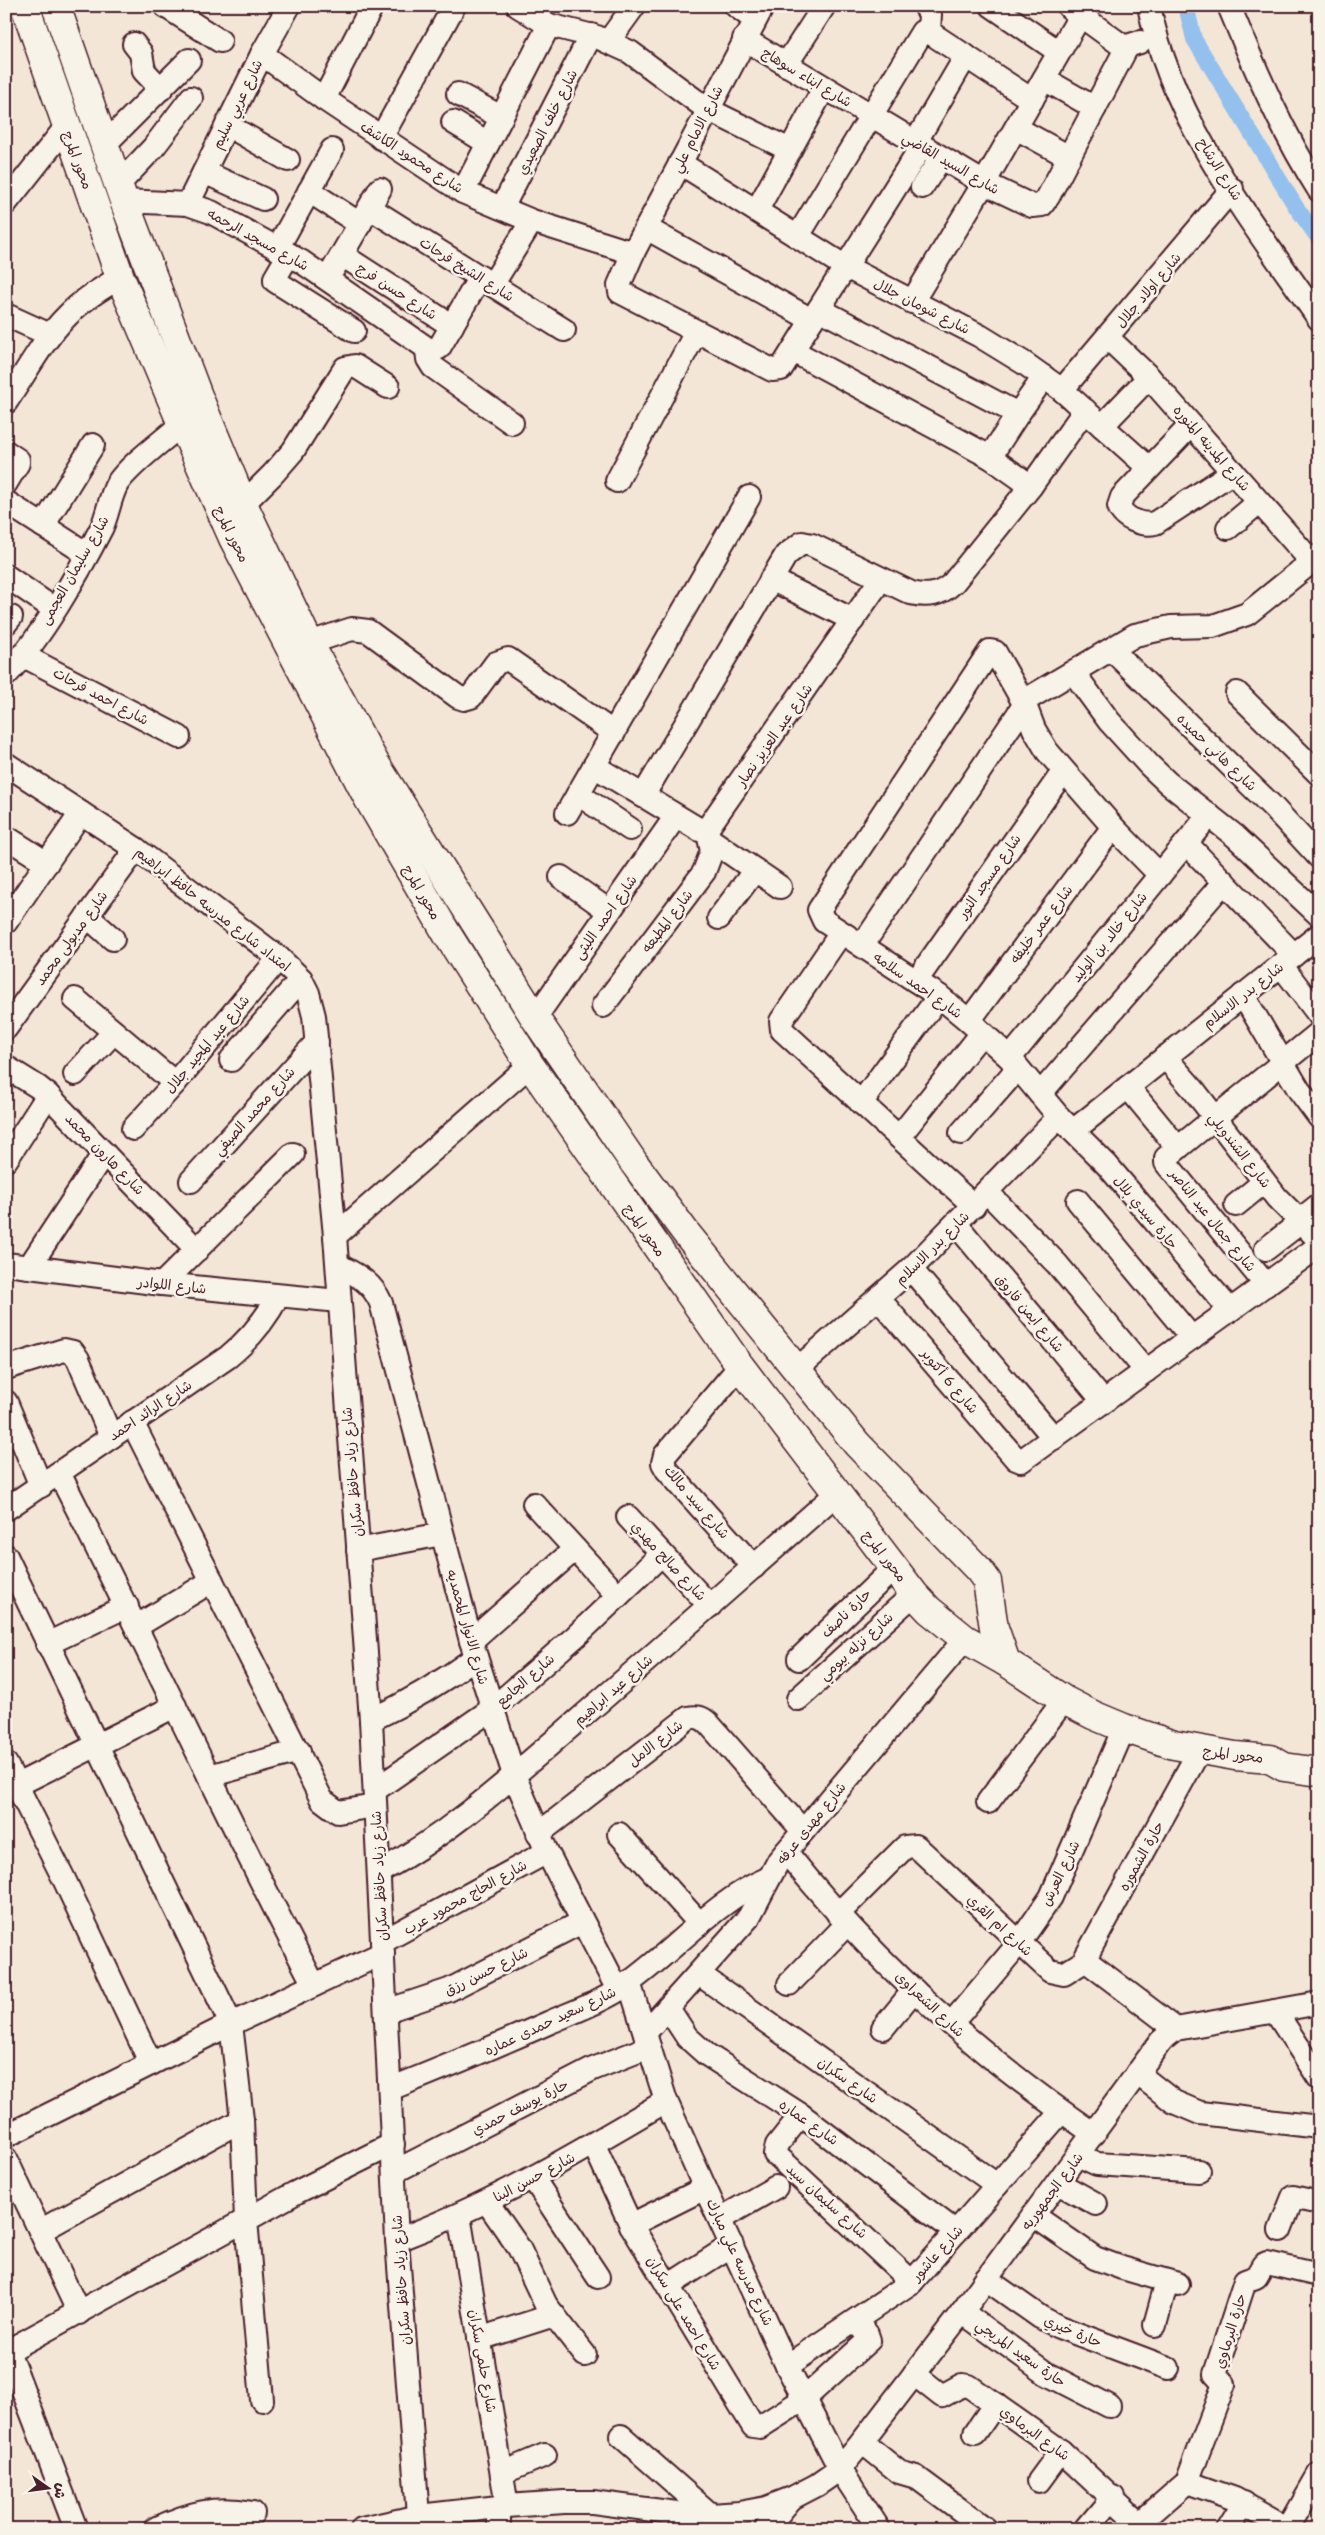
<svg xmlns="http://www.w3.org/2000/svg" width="1325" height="2535" viewBox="0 0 1325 2535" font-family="'Shantell Sans','Playpen Sans Arabic',sans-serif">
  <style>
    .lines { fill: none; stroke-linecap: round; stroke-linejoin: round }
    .canal { stroke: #94c0ed; stroke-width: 16 }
    .minor-casing { stroke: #4a1f2b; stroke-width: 26 }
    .major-casing { stroke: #4a1f2b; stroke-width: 31 }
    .minor { stroke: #f7f3e8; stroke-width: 22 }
    .major { stroke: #f7f3e8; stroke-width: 28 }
    .labels { text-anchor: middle; stroke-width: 5; stroke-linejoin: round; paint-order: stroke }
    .street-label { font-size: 14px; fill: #4a1f2b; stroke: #f7f3e8 }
  </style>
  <rect width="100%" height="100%" fill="#f3e6d7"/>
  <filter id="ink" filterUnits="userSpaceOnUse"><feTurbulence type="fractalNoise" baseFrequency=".02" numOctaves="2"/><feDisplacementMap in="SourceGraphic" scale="10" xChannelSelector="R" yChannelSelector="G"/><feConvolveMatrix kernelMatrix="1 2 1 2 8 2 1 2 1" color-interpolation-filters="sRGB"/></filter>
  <g filter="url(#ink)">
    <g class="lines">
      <path class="canal" d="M 1186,6 L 1194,39 L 1296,207 L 1319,239"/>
      <defs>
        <g id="minor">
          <path d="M 165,6 L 220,41"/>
          <path d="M 518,6 L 549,25 L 597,37 L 630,52 L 707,109 L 790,150"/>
          <path d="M 736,6 L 755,20"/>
          <path d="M 763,6 L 633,253 L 619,285 L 620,292 L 772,370 L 781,369 L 921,147"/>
          <path d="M 925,6 L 930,14 L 929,32"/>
          <path d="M 992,6 L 1059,52"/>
          <path d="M 1149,6 C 1172,123 1253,223 1319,319"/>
          <path d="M 1229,6 C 1255,69 1282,132 1319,190"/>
          <path d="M 1069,7 L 1124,47 L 1140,42"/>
          <path d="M 744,39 L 984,183 L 1032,206 L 1042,205 L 1048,197 L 1127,47"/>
          <path d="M 608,42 L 634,6"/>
          <path d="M 134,44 L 141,53 L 144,71 L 161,89"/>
          <path d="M 262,54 L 324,99 L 463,192 L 532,221 L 633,253"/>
          <path d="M 786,65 L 824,6"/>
          <path d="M 1044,79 L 1095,108"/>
          <path d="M 458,94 L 501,117"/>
          <path d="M 324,99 L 372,6"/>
          <path d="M 453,122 L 488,143"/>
          <path d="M 227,125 L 288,160"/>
          <path d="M 1016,128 L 1069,157"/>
          <path d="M 381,138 L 454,6"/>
          <path d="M 915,143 L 966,56"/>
          <path d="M 104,145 L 189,60"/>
          <path d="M 680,163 L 846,267 L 980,336 L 1024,363 L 1062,390 L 1149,468"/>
          <path d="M 204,172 L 263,199"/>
          <path d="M 118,185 L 153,148 L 191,98"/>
          <path d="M 922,187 L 941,158"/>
          <path d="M 309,191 L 360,224"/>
          <path d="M 463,192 L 549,25"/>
          <path d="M 124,201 L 188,204 L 211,212 L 302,262 L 431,351 L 439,348 L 480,277"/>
          <path d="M 6,203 L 66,127"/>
          <path d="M 188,204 L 262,54 L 289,6"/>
          <path d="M 370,208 L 564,330"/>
          <path d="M 502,208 L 591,35"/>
          <path d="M 757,210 L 824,88"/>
          <path d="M 646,228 L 812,320"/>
          <path d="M 798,236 L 922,32 L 929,32 L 1032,100"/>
          <path d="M 277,249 L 332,150"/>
          <path d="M 289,254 L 275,278 L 275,281 L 354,331"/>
          <path d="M 342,255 L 452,326"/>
          <path d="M 334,268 L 380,189"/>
          <path d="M 492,285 L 532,221"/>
          <path d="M 912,302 L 984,183 L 1080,16"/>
          <path d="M 819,309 L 1018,414 L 1044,377"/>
          <path d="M 6,315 L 50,335"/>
          <path d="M 1108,338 L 1149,377 L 1312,562"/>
          <path d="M 427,350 L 428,359 L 433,367 L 512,423"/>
          <path d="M 793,351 L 990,457 L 1031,486"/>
          <path d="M 1062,390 L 1232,189"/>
          <path d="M 6,402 C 26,373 42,341 67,316 C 82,300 101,289 120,277"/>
          <path d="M 1191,425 L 1122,497 L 1119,506 C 1123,519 1143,526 1155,523 L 1233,472"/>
          <path d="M 1102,426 L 1149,377"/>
          <path d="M 6,452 L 18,460 L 18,463 L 6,483"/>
          <path d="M 990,457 L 1018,414"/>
          <path d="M 617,481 L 696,332"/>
          <path d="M 6,502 L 87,554"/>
          <path d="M 243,504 L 273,474 L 293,451 L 345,368 L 355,366 L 388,387"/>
          <path d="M 43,526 L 93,445"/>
          <path d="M 1228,528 L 1259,502"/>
          <path d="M 6,576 L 54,609"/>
          <path d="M 771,579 L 853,620"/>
          <path d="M 6,623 L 11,617"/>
          <path d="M 309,643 L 352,629 L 368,631 L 458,697 L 464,699 L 471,697 L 496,663 L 508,659 L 614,733"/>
          <path d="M 1112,650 L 1272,806 L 1319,857"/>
          <path d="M 22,655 L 179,737"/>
          <path d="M 1074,673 L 1109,721 L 1149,765 L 1168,783 L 1235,836 L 1319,915"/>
          <path d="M 6,675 C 41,639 79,572 102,527 C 108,513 110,497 117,484 C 129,465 164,440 182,424"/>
          <path d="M 1237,693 L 1319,774"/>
          <path d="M 6,764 L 136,849 L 279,958 L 301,979 L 308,993 L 314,1016 L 335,1236 L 371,1720 L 397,2240 L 419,2529"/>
          <path d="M 594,766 L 700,830 L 707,829 L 881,579"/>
          <path d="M 578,794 L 630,829"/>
          <path d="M 643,796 L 786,555 L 802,543 L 812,545 L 911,593 C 928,597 940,595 953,583 L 1031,486 L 1085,410"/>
          <path d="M 567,813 L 749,497"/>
          <path d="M 6,837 L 47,863"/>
          <path d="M 711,840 L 780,887"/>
          <path d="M 1186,843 L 1294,955"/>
          <path d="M 1160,875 L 1113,827 L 1047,751 L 1034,729 L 1025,705 L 995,652 L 990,651 L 819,910 L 824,921 L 939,996 L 969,1021 L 1010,1058 L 1059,1117 L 1107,1165 L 1230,1310"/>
          <path d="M 561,877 L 609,911"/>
          <path d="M 87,916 L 113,939"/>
          <path d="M 719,918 L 755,870"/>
          <path d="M 6,922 L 81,813"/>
          <path d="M 841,933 L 781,1021 L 782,1030 L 974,1206"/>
          <path d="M 862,946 L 1029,698 L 1135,635 L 1171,627 L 1213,626 L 1247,614 L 1319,556"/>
          <path d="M 1281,965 L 1319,1015"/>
          <path d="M 916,981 L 1063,772"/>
          <path d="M 1243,995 L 1299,1090 L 1319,1117"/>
          <path d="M 75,999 L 175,1083"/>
          <path d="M 603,1006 L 704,872 L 712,851 L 707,829"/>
          <path d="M 535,1018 L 676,816"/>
          <path d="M 969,1021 L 1113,827"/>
          <path d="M 6,1028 L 136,849"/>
          <path d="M 1165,1057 L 1193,1089 L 1277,1198 L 1319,1240"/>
          <path d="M 1010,1058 L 1209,815"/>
          <path d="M 231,1060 L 301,979"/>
          <path d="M 6,1067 L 38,1087 L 48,1095 L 197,1250"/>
          <path d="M 75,1074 L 114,1032"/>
          <path d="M 1128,1087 L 1178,1148 L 1166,1158 L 1166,1163 L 1266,1285"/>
          <path d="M 1040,1094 L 1224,882"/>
          <path d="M 861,1103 L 939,996"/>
          <path d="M 133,1129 L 175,1083 L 279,958"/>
          <path d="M 1074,1130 L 1319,935"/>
          <path d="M 961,1133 L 1018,1068"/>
          <path d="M 899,1137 L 982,1033"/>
          <path d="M 1178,1148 L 1319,1033"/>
          <path d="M 6,1160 L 48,1095"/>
          <path d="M 191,1181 L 317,1042"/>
          <path d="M 987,1192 L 1057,1264 L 1146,1371"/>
          <path d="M 1078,1201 L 1192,1338"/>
          <path d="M 1236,1205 L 1264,1182"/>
          <path d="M 1300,1220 L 1319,1205"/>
          <path d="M 956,1224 L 1104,1402"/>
          <path d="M 335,1236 L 530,1065"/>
          <path d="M 1266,1249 L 1301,1222"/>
          <path d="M 6,1264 L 162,1284 L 339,1301"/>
          <path d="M 338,1265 C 357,1275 372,1282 381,1303 L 471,1641 L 514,1775 L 547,1852 L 618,1990"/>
          <path d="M 29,1267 L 104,1153"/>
          <path d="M 911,1269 L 1054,1438"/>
          <path d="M 162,1284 L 293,1154"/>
          <path d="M 879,1299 L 1016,1459 L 1021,1461 L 1319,1246"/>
          <path d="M 740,1366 L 665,1455 L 663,1463 L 667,1470 L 754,1567"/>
          <path d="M 6,1368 L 64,1350 L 73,1352 L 78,1359 L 111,1437"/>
          <path d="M 796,1370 L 911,1269 L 1059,1117"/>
          <path d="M 6,1402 L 41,1486"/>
          <path d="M 132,1422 L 322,1800 L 338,1812 L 375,1806"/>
          <path d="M 59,1473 C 146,1643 226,1816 314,1985"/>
          <path d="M 534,1504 L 618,1596"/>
          <path d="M 6,1509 L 228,1357 C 250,1339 265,1321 278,1296"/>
          <path d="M 628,1517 L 710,1606"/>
          <path d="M 358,1550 L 442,1534"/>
          <path d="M 6,1556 L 231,2024 L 242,2120 L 246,2220 L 262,2400"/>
          <path d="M 137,1626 L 212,1581"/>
          <path d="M 471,1641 L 575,1549"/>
          <path d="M 47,1644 L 127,1606"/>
          <path d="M 799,1659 L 894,1568"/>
          <path d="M 798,1699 L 914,1594"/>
          <path d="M 371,1720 C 409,1702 442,1682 476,1657"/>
          <path d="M 6,1764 L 63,1877 L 151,2064"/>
          <path d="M 209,1776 L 299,1751"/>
          <path d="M 17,1785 L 175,1706"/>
          <path d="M 375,1790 L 492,1709 L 576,1636 L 662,1554"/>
          <path d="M 988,1802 L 1064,1700"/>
          <path d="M 538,1834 L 688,1718 C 697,1716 702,1717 709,1724 L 803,1831"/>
          <path d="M 619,1834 L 700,1924"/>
          <path d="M 786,1852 C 874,1962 978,2055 1094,2134"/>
          <path d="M 379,1872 C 453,1832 513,1776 577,1721 C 664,1646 750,1570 836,1494"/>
          <path d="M 838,1914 L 905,1847 L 916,1846 L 1050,1971 L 1064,1974 L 1083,1962 L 1089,1963 L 1176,2029"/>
          <path d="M 382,1942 L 547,1852"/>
          <path d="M 1083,1962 L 1199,1751"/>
          <path d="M 699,1974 L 997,2185"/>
          <path d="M 629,1982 L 666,2101 L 705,2188 L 787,2366 L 840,2469 L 879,2529"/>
          <path d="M 789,1984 L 847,1924"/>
          <path d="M 668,2008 L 687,2037 L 706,2054 L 801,2115 L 956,2232"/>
          <path d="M 386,2011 L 449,1990 L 582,1922"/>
          <path d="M 1275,2011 L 1319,2078"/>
          <path d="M 951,2024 L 1019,1943 L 1051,1897 L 1124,1728"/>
          <path d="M 883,2028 L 914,1990"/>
          <path d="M 645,2033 L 749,1917 L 779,1860 L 965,1639"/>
          <path d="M 1137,2073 L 1174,2102 L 1200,2113 L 1319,2127"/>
          <path d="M 390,2089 C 443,2068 496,2046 548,2023 C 571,2013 596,2004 617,1991 C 670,1957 710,1903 769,1878"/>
          <path d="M 801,2115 L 777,2145 L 775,2154 L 912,2282"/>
          <path d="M 6,2136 L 231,2024 L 383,1953"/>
          <path d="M 594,2145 L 631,2225 L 753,2426 L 760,2427 L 804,2399 L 869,2340 L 867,2334 L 855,2321"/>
          <path d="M 1078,2155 L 1097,2164 L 1199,2171"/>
          <path d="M 6,2159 L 79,2313"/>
          <path d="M 394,2172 L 593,2069 L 649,2047"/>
          <path d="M 533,2178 L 598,2277"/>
          <path d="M 1058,2183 L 1096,2204"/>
          <path d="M 487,2202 L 519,2248 L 546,2305 L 585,2355"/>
          <path d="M 459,2215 L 507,2506"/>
          <path d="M 1033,2215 L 1095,2258 L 1122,2268 L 1178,2284"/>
          <path d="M 720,2219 L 776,2187"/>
          <path d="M 631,2225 L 705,2188"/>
          <path d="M 1280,2230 L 1293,2197 L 1319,2203"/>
          <path d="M 40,2231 L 242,2120"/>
          <path d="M 397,2240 C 492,2204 578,2153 666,2101"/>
          <path d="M 986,2279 L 1040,2317 L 1059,2327 L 1168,2368"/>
          <path d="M 668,2286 L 732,2245"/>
          <path d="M 962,2312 L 1047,2374 L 1109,2406"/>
          <path d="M 1155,2325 L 1167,2281"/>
          <path d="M 479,2339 L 554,2315"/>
          <path d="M 8,2351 L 76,2529"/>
          <path d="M 6,2352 L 295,2193 L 393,2144"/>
          <path d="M 787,2366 L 912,2282 L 1061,2112"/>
          <path d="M 914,2374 L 942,2396 L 962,2385 L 969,2386 L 1061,2451 L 1145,2529"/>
          <path d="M 975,2433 L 995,2404"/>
          <path d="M 621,2436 L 711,2515"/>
          <path d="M 862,2442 L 899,2472 L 916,2477 L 986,2529"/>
          <path d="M 502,2473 L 545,2455"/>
          <path d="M 1039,2481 L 1061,2451"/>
          <path d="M 1187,2482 L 1235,2499 L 1289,2529"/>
          <path d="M 499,2507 L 499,2529"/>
          <path d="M 1140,2523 L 1187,2482 L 1224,2384 L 1215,2374 L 1245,2281 L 1256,2277 L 1263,2265 L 1267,2263 L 1319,2275"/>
          <path d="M 1288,2528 L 1319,2474"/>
          <path d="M 155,2529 C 190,2513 214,2506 253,2513"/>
          <path d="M 362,2529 L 419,2516 L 507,2506 L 564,2502 L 593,2502 L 684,2514 L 711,2515 L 739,2513 L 766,2508 L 792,2498 L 817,2485 L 840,2469 L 862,2442 L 962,2312 L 1161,2041 L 1176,2029 L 1319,2003"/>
          <path d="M 766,2529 L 791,2499"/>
          <path d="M 1086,2529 L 1113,2497"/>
          <path d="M 1228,2529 L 1244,2503"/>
        </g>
        <g id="major">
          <path d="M 25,6 L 120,277 L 182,424 L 233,538 L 369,800 L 447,934 L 530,1065 L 740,1366 L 914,1594 L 929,1610 L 965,1639 L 1006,1662 L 1064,1700 L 1093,1715 L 1124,1728 L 1174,1745 L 1235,1756 L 1270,1759 L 1284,1767 L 1319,1772"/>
          <path d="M 56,6 L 124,201 L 198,396 L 243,504 L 309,643 L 375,763 L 535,1018 L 634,1163 L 686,1233 L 857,1444 L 979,1570 L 987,1581 L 994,1628 L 1006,1662"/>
        </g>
      </defs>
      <use href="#minor" class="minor-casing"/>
      <use href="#major" class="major-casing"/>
      <use href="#minor" class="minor"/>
      <use href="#major" class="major"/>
    </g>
  </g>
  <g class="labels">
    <g class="street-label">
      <text transform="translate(807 77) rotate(31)" y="5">شارع ابناء سوهاج</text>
      <text transform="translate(237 104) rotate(-64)" y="5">شارع عربي سليم</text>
      <text transform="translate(547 122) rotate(-63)" y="5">شارع خلف الصعيدي</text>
      <text transform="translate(697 129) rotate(-63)" y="5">شارع الامام علي</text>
      <text transform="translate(412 157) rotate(33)" y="5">شارع محمود الكاشف</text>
      <text transform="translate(78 160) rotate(70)" y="5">محور المرج</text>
      <text transform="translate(951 163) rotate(30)" y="5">شارع السيد القاضي</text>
      <text transform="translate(1220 169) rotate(58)" y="5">شارع الرشاح</text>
      <text transform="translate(258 239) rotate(29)" y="5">شارع مسجد الرحمه</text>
      <text transform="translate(467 269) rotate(32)" y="5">شارع الشيخ فرحات</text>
      <text transform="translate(1148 290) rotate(-50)" y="5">شارع اولاد جلال</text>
      <text transform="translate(397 291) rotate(33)" y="5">شارع حسن فرج</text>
      <text transform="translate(922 306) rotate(27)" y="5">شارع شومان جلال</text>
      <text transform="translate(1212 448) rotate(49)" y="5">شارع المدينه المنوره</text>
      <text transform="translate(232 534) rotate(64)" y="5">محور المرج</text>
      <text transform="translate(74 570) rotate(-60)" y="5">شارع سليمان العجمى</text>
      <text transform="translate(101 696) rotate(28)" y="5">شارع احمد فرحات</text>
      <text transform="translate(774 735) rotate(-55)" y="5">شارع عبد العزيز نصار</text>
      <text transform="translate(1217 752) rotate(44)" y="5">شارع هاني حميده</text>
      <text transform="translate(989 876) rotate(-55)" y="5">شارع مسجد النور</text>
      <text transform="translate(422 892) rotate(60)" y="5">محور المرج</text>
      <text transform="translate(213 909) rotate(38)" y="5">امتداد شارع مدرسه حافظ ابراهيم</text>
      <text transform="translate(605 917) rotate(-55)" y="5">شارع احمد الليثى</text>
      <text transform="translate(667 921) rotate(-53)" y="5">شارع المطبعه</text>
      <text transform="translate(1041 924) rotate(-53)" y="5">شارع عمر خليفه</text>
      <text transform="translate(1109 937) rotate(-51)" y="5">شارع خالد بن الوليد</text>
      <text transform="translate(71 938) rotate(-54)" y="5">شارع مدبولى محمد</text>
      <text transform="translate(918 985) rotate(35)" y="5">شارع احمد سلامه</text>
      <text transform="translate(1243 995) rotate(-38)" y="5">شارع بدر الاسلام</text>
      <text transform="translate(207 1044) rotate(-50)" y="5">شارع عبد المجيد جلال</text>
      <text transform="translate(254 1111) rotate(-48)" y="5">شارع محمد الصيفي</text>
      <text transform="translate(1240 1150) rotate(52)" y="5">شارع الشندويلي</text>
      <text transform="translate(105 1154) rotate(46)" y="5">شارع هارون محمد</text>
      <text transform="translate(1146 1212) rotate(50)" y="5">حارة سيدي بلال</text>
      <text transform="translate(1213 1220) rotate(51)" y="5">شارع جمال عبد الناصر</text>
      <text transform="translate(645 1230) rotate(55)" y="5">محور المرج</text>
      <text transform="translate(932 1248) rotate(-45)" y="5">شارع بدر الاسلام</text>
      <text transform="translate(172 1285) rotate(6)" y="5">شارع اللوادر</text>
      <text transform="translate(1030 1313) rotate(50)" y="5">شارع ايمن فاروق</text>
      <text transform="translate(950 1381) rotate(50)" y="5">شارع 6 أكتوبر</text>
      <text transform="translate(150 1410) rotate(-34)" y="5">شارع الرائد احمد</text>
      <text transform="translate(352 1472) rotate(-95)" y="5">شارع زياد حافظ سكران</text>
      <text transform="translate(697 1502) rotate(49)" y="5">شارع سيد مالك</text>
      <text transform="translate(885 1556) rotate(52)" y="5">محور المرج</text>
      <text transform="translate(669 1561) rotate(47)" y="5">شارع صالح مهدي</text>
      <text transform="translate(846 1613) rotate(-44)" y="5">حارة ناصف</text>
      <text transform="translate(468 1627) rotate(74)" y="5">شارع الانوار المحمديه</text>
      <text transform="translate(856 1646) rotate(-42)" y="5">شارع نزله بيومي</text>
      <text transform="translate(525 1680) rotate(-41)" y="5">شارع الجامع</text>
      <text transform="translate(613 1690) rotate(-41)" y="5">شارع عيد ابراهيم</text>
      <text transform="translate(655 1743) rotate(-38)" y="5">شارع الامل</text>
      <text transform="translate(1233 1754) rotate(7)" y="5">محور المرج</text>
      <text transform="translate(811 1823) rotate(-51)" y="5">شارع مهدى عرفه</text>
      <text transform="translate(1141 1856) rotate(-61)" y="5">حارة الشموره</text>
      <text transform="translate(1060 1873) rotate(-64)" y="5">شارع العرش</text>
      <text transform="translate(379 1876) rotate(-93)" y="5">شارع زياد حافظ سكران</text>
      <text transform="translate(465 1897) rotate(-29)" y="5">شارع الحاج محمود عرب</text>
      <text transform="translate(1000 1925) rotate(43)" y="5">شارع ام القري</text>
      <text transform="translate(486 1971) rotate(-26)" y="5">شارع حسن رزق</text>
      <text transform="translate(930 2004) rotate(43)" y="5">شارع الشعراوى</text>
      <text transform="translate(550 2021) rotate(-25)" y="5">شارع سعيد حمدى عماره</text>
      <text transform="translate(848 2080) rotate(35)" y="5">شارع سكران</text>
      <text transform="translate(520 2107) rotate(-27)" y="5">حارة يوسف حمدي</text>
      <text transform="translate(809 2122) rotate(35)" y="5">شارع عماره</text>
      <text transform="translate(534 2177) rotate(-28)" y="5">شارع حسن البنا</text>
      <text transform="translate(1052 2191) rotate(-53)" y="5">شارع الجمهوريه</text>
      <text transform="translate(827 2201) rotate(42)" y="5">شارع سليمان سيد</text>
      <text transform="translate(937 2253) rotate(-48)" y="5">شارع عاشور</text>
      <text transform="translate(740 2262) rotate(65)" y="5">شارع مدرسه علي مبارك</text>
      <text transform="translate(401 2280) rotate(-94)" y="5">شارع زياد حافظ سكران</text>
      <text transform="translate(684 2313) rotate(59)" y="5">شارع احمد على سكران</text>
      <text transform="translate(1073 2331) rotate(23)" y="5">حارة خيري</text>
      <text transform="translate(1230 2331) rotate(-73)" y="5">حارة البرماوي</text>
      <text transform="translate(1021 2353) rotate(35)" y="5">حارة سعيد المريجي</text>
      <text transform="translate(483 2361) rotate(80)" y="5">شارع حلمى سكران</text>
      <text transform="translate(1035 2433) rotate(36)" y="5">شارع البرماوي</text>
    </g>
  </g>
  <rect width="1325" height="2535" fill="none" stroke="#f7f3e8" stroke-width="25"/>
  <rect x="12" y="12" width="1300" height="2510" fill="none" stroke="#4a1f2b" stroke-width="2" filter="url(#ink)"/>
  <g transform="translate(48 2488) rotate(104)" stroke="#f7f3e8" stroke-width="4" paint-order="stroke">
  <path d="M0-4L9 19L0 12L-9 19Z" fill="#4a1f2b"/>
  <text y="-8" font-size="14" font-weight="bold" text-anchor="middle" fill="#4a1f2b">ش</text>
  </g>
</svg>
